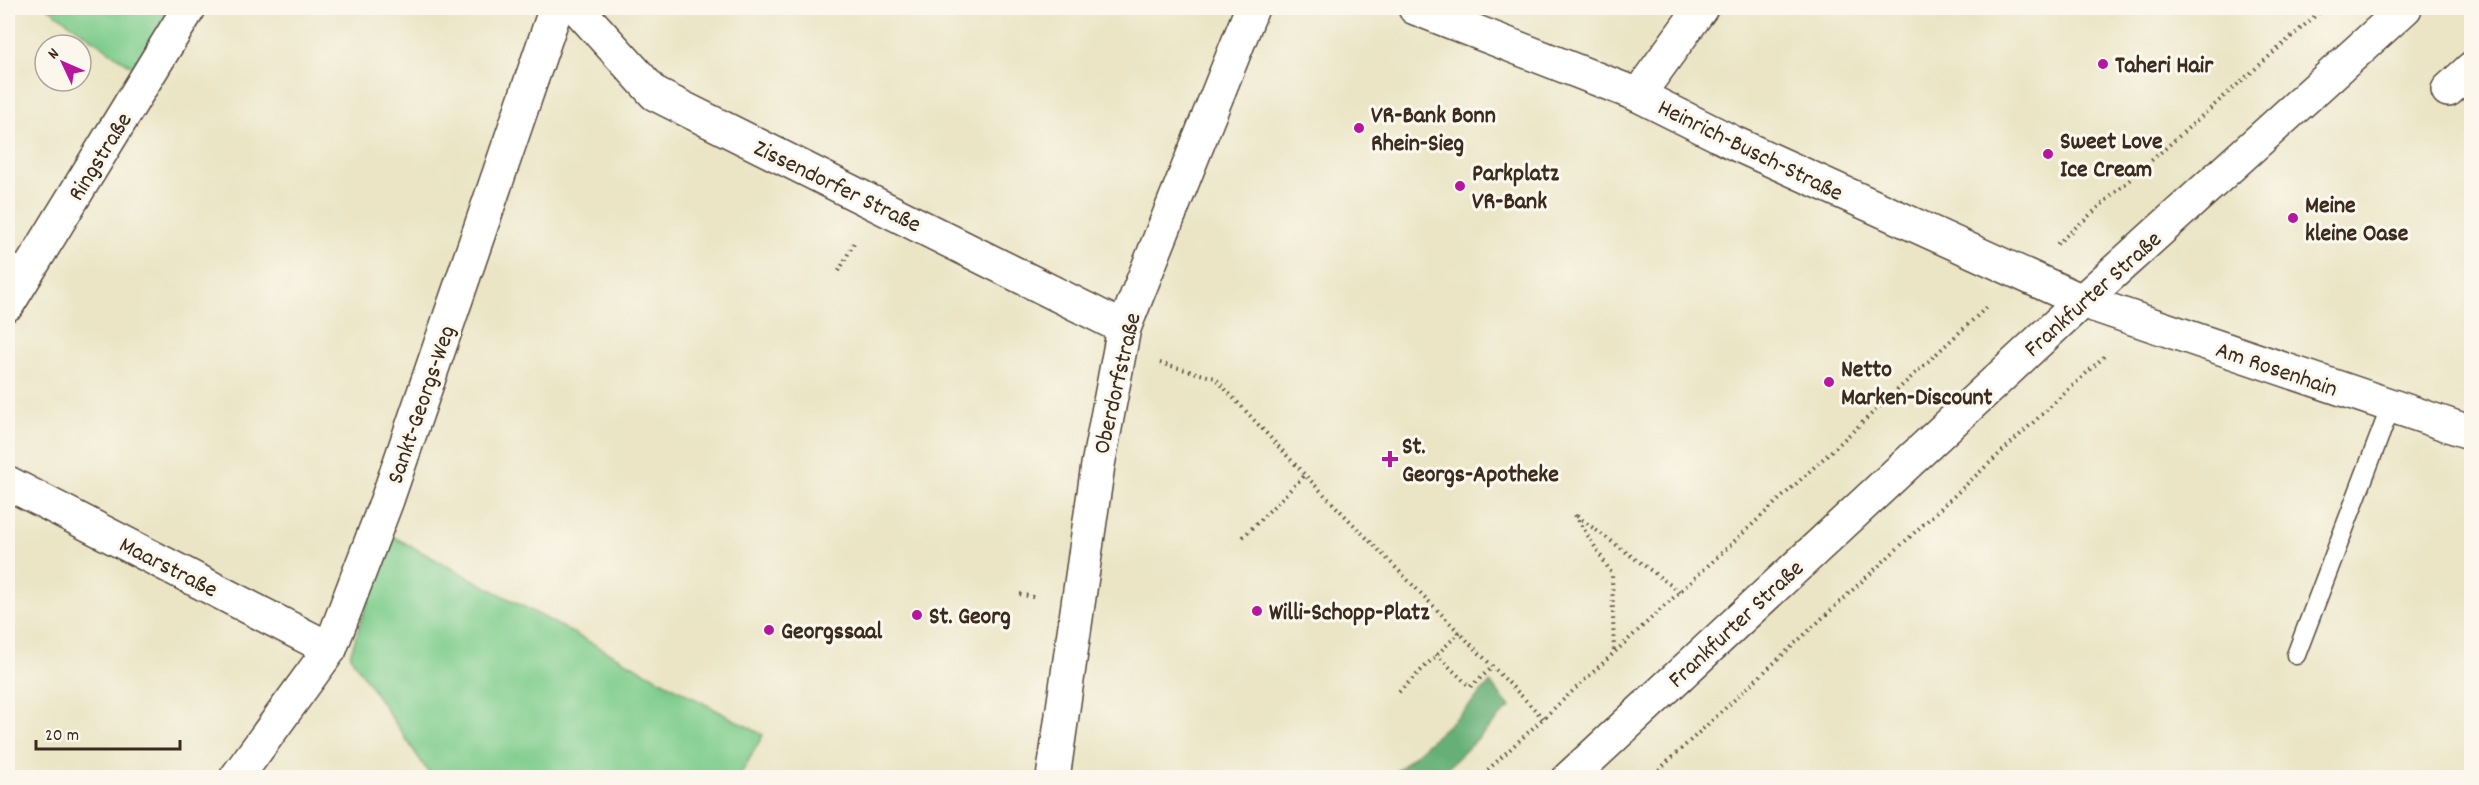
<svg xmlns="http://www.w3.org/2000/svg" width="2479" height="785" viewBox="0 0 2479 785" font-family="Dekko,sans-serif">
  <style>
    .green { fill: #7dcc8b; stroke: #5c7b54; stroke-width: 1.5 }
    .forest { fill: #66b077; stroke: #506d4a; stroke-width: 1.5 }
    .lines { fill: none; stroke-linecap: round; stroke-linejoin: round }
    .service-casing { stroke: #554637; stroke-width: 21 }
    .minor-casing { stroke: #554637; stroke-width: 36 }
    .secondary-casing { stroke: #554637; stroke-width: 36 }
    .path { stroke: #554637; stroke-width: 4; stroke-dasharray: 1.5 4.5; stroke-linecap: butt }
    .service { stroke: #fff; stroke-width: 18 }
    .minor { stroke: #fff; stroke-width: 33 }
    .secondary { stroke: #fff; stroke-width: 33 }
    .poi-dot { fill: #b5179e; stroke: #fbf7ec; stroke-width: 2 }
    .labels { text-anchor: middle; stroke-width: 6; stroke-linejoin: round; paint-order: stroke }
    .poi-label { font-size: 24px; font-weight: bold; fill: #3b2a1e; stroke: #fbf7ec; text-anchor: start }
    .street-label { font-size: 24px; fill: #3b2a1e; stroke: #fbf7ec }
  </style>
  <rect width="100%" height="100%" fill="#fbf7ec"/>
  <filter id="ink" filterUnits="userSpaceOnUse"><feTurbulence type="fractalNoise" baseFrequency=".0167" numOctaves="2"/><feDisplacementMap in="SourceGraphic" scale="12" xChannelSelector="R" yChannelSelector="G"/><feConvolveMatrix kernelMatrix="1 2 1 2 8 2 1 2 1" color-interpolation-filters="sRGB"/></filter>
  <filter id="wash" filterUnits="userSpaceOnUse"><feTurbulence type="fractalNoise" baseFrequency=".008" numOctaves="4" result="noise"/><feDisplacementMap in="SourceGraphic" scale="24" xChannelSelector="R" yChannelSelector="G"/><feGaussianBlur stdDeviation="1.35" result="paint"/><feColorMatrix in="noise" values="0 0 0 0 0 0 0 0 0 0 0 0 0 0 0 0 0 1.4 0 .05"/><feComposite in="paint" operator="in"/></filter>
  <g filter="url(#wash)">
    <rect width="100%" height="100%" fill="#ebe5c6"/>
    <g class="green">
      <path d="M 48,8 L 168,8 L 135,69 Z"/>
      <path d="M 388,534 L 763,735 L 739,777 L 437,777 L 429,773 L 350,656 Z"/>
    </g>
    <path class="forest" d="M 1490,683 L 1510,707 L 1438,777 L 1390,777 L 1468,707 Z"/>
  </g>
  <g filter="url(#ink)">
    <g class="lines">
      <defs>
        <g id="service">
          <path d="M 8,261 L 27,272"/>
          <path d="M 2296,655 L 2391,406"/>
        </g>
        <g id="minor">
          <path d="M 577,8 L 655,94 L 1124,328"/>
          <path d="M 1415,8 L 1638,95 L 1736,144 L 2082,301 L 2472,433"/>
          <path d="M 2448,90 L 2472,68"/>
          <path d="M 1638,95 L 1701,8"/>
          <path d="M 8,304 L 189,8"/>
          <path d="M 8,483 L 330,649"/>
          <path d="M 236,778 L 330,649 L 387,500 L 556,8"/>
          <path d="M 1053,778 L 1098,465 L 1124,328 L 1252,8"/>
        </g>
        <path id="secondary" d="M 1569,778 L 2082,301 L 2405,8"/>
      </defs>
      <use href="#service" class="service-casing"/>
      <use href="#minor" class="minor-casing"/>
      <use href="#secondary" class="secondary-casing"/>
      <g class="path">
        <path d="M 2057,244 L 2324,8"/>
        <path d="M 839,271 L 855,241"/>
        <path d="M 1160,363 L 1215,378 L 1305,475 L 1543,718"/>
        <path d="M 1575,515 L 1612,574 L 1614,653"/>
        <path d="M 1577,516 L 1680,592"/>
        <path d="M 1243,537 L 1305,475"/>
        <path d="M 1020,594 L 1036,598"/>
        <path d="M 1436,654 L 1470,687 L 1493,667"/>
        <path d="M 1399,692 L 1461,631"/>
        <path d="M 1479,778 L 1989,305"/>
        <path d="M 1650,778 L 2107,354"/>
      </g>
      <use href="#service" class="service"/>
      <use href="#minor" class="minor"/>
      <use href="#secondary" class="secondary"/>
    </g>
  </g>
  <g class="poi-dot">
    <circle cx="2103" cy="64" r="6"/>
    <circle cx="1359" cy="128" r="6"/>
    <circle cx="2048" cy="154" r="6"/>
    <circle cx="1460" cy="186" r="6"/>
    <circle cx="2293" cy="218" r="6"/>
    <circle cx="1829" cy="382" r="6"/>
    <path d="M1387 450h6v6h6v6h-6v6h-6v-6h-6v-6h6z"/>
    <circle cx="1257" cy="611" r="6"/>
    <circle cx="917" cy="615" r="6"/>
    <circle cx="769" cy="630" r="6"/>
  </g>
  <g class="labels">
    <g class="poi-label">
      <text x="2115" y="72">Taheri Hair</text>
      <text x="1371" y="122">VR-Bank Bonn<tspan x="1371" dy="28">Rhein-Sieg</tspan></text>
      <text x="2060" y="148">Sweet Love<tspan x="2060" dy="28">Ice Cream</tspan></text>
      <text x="1472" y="180">Parkplatz<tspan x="1472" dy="28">VR-Bank</tspan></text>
      <text x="2305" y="212">Meine<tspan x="2305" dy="28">kleine Oase</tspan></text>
      <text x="1841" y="376">Netto<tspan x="1841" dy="28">Marken-Discount</tspan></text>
      <text x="1402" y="453">St.<tspan x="1402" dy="28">Georgs-Apotheke</tspan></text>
      <text x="1269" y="619">Willi-Schopp-Platz</text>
      <text x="929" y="623">St. Georg</text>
      <text x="781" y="638">Georgssaal</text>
    </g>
    <g class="street-label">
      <text transform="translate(1751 149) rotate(26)" y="8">Heinrich-Busch-Straße</text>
      <text transform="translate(99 156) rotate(-58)" y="8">Ringstraße</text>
      <text transform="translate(838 185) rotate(26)" y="8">Zissendorfer Straße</text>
      <text transform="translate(2092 293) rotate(-42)" y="8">Frankfurter Straße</text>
      <text transform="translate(2277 368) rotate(19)" y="8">Am Rosenhain</text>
      <text transform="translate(1116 383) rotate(-77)" y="8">Oberdorfstraße</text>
      <text transform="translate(420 404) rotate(-71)" y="8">Sankt-Georgs-Weg</text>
      <text transform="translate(169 566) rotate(27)" y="8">Maarstraße</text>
      <text transform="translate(1735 623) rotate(-43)" y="8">Frankfurter Straße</text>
    </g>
  </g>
  <rect width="2479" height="785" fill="none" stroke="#fbf7ec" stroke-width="30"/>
  <g transform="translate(63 63) rotate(314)"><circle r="28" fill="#fbf7ec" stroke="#aea59a" stroke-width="1.5"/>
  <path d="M0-4.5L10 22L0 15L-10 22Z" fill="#b5179e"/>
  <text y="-9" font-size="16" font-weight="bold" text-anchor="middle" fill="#3b2a1e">N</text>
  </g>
  <path d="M36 740v9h144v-9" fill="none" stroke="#3b2a1e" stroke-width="3"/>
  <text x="45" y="740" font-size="18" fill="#3b2a1e" stroke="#fbf7ec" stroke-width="4.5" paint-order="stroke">20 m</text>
</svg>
